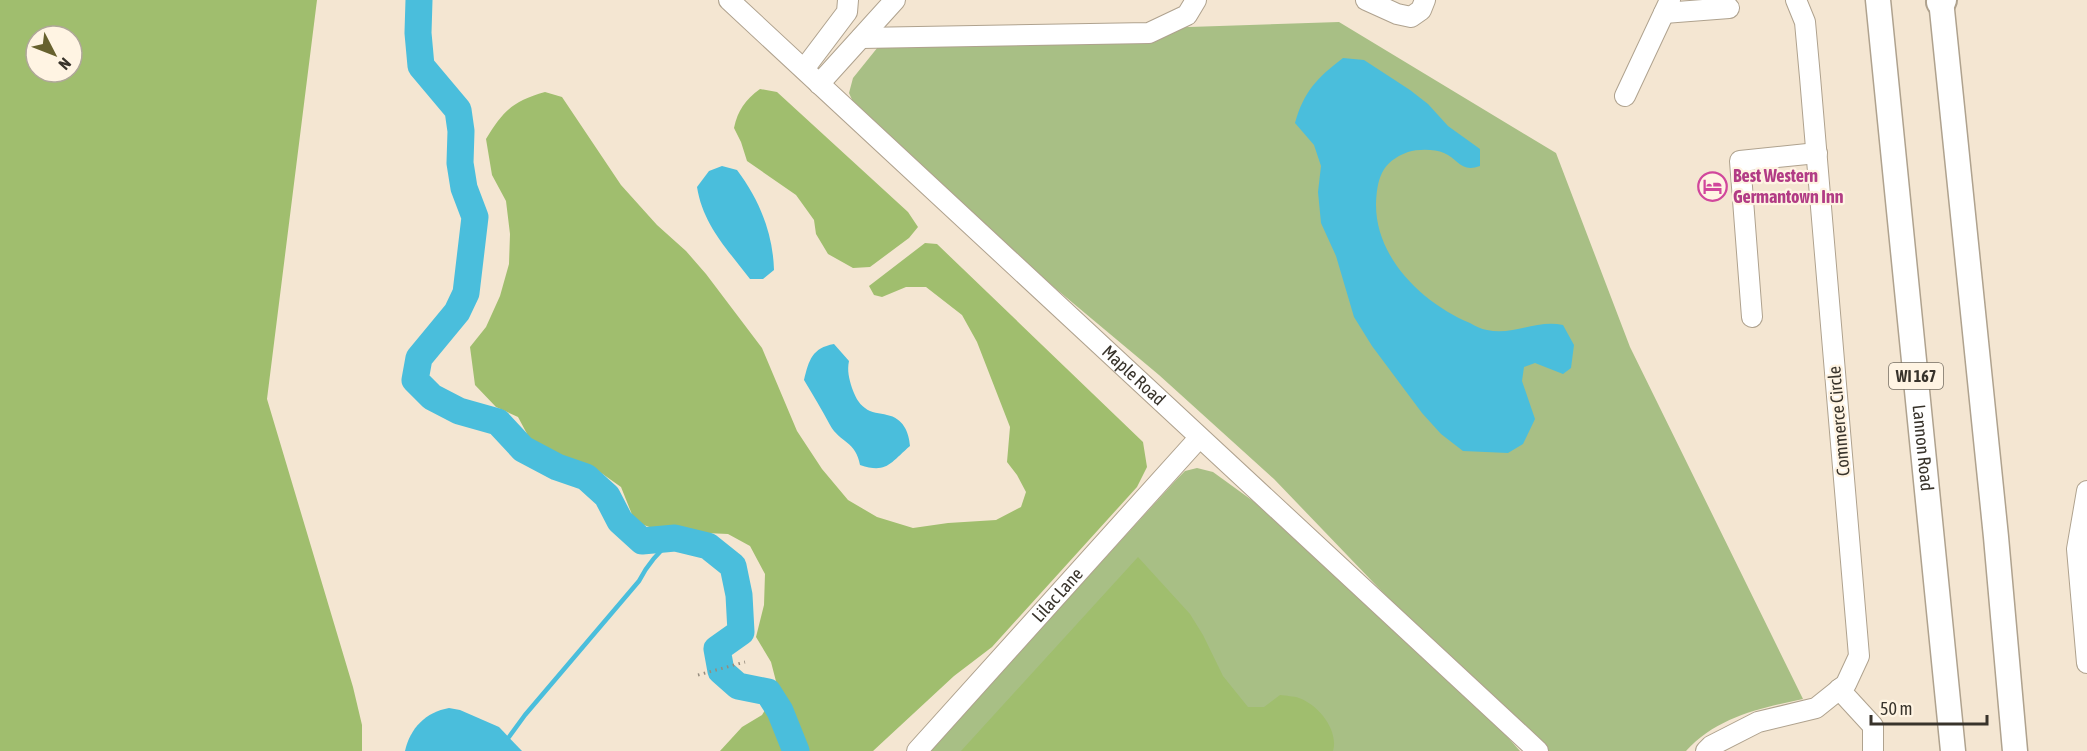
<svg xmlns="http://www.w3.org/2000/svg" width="2087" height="751" viewBox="0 0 2087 751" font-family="'Asap Condensed',sans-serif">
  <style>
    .green { fill: #a8bf85 }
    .forest { fill: #a0be6e; fill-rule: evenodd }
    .water { fill: #4abedc }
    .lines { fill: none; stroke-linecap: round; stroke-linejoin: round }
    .stream { stroke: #4abedc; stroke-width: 4.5 }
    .river { stroke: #4abedc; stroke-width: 27 }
    .minor-casing { stroke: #afa28e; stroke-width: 22 }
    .major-casing { stroke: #afa28e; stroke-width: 27 }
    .highway-casing { stroke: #afa28e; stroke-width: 32 }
    .path { stroke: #958c7e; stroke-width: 3; stroke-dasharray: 1.5 4.5; stroke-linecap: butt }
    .minor { stroke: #fff; stroke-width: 20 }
    .major { stroke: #fff; stroke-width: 24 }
    .highway { stroke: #fff; stroke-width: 28 }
    .labels { text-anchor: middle; stroke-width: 4.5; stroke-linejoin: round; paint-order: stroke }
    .shield { fill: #fff4e3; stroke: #746d62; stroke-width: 1.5 }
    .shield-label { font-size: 16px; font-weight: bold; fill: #38332b }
    .hotel-label { font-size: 18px; font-weight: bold; fill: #b23c85; stroke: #fff4e3; text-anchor: start }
    .street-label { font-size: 18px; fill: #38332b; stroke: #fff4e3 }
  </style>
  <rect width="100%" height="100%" fill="#f4e6d2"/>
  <g class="green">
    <path d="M 1339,22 L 1556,153 L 1630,347 L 1803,699 C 1760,708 1717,717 1686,751 L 1548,751 L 1395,605 L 1274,479 L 1159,375 L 1043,278 L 853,102 L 849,93 L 853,78 L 886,37 Z"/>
    <path d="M 1197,468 L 1213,472 L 1282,522 L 1489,716 L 1520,751 L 929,751 L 1177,479 L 1185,471 Z"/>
  </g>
  <g class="forest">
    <path d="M 0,0 L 317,0 L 267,399 L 353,687 L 362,725 L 362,751 L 0,751 ZM 36,36 L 72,36 L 72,72 L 36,72 Z"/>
    <path d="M 760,89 L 777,92 L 908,212 L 918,227 L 909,238 L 870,267 L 853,268 L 828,254 L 816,234 L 814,220 L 796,195 L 747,161 L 741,142 L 734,128 C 738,110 745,100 760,89 Z"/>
    <path d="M 545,92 L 562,97 L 621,185 L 657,225 L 686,251 L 706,274 L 762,348 L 797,431 L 822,469 L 848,500 L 877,517 L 913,528 L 948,523 L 996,520 L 1021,507 L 1026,492 L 1017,475 L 1007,462 L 1010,427 L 977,342 L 962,315 L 926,287 L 906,287 L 882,297 L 874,295 L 869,286 L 925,243 L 937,244 L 1143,442 L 1147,467 L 1137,487 L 992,647 L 954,676 L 873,751 L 720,751 L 742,727 L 762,715 L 778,689 L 771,662 L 756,637 L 764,605 L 765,574 L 750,546 L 728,534 L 661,531 L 635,522 L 621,487 L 597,470 L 579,467 L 533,445 L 518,417 L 496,407 L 475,385 L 470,347 L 486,327 L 500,296 L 509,264 L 510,234 L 506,201 L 492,175 L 486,139 C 503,111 513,101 545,92 Z"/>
    <path d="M 1138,557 L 1190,614 L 1203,635 L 1223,676 L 1248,707 L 1264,707 L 1280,695 C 1286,696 1294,696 1299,698 C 1319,705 1339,731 1333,751 L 961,751 Z"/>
  </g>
  <g class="water">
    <path d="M 1343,58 L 1364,60 L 1410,90 L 1428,104 L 1448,126 L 1480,149 L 1480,166 C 1461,173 1458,159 1444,153 C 1435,149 1418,149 1408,152 C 1381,162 1377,179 1376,205 C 1376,259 1424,304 1470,323 C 1475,326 1481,329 1487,330 C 1513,336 1537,319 1563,325 L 1574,345 L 1571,368 L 1563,374 L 1535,363 L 1524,367 L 1522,381 L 1535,419 L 1523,444 L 1508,453 L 1463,451 L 1441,434 L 1422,413 L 1372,346 L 1354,317 L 1336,256 L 1321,223 L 1318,192 L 1321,166 L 1314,145 L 1295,123 C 1304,91 1317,78 1343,58 Z"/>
    <path d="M 722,166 L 737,170 C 759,199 773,233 774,270 L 763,279 L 750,279 C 728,250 703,225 697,187 L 709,171 Z"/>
    <path d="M 834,344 L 849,361 C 847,371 849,378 852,388 C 855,396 858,403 865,408 C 871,413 880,413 887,415 C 903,418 909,432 910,446 C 890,463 887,474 860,465 C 856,441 840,443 830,425 C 822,410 813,395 804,380 C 809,360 812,348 834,344 Z"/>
    <path d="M 449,708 L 460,710 L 499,727 L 522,751 L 405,751 C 410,728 426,712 449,708 Z"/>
  </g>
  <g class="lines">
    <path class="stream" d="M 509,737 L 525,715 L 639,581 C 648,563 660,550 675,538"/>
    <path class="river" d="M 419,0 L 418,33 L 421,66 L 458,110 L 461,131 L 460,163 L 464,188 L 475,217 L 466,293 L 457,312 L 419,358 L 415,380 L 432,397 L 459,411 L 498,422 L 523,449 L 557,467 L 586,477 L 607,496 L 620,521 L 642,541 L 675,538 L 708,546 L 733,566 L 739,595 L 741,632 L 717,649 L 721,671 L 738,686 L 768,692 L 780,711 L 796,751"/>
    <defs>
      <g id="minor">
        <path id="s1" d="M 729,0 L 1538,751"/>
        <path d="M 1366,0 L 1397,14 L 1411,17 L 1421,10 L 1425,0"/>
        <path d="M 1664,13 L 1729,8"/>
        <path d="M 861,38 L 1149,33 L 1187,15 L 1196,0"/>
        <path d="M 804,69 L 847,12 L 848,0"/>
        <path d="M 819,84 L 895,0"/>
        <path d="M 1625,96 L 1670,0"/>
        <path d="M 1752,317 L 1740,161 L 1817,153"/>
        <path d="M 2087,491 L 2077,549 L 2087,663"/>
        <path d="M 1839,689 L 1873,726 L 1873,751"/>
        <path id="s2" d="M 917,751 L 1199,438"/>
        <path d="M 1706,751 L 1711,746 L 1758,722 L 1816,708 L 1846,684 L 1859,656 L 1810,77 L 1805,22 L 1796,0"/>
      </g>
      <g id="major">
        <path id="s3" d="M 1878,0 L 1953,751"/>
        <path d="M 1941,0 L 1996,537 L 2015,751"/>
      </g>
      <path id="highway" d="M 1941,2 L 1942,0"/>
    </defs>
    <use href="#minor" class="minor-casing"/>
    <use href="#major" class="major-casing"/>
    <use href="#highway" class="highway-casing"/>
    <path class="path" d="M 698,675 L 745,662"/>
    <use href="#minor" class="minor"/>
    <use href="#major" class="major"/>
    <use href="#highway" class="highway"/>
  </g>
  <defs>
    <symbol id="hotel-ring" viewBox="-11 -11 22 22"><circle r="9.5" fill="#fff4e3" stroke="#d1479c" stroke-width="1.5"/><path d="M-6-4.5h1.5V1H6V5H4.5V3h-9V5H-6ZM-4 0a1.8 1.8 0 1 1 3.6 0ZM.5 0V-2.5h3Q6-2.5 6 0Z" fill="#d1479c"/></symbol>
  </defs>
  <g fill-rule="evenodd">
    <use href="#hotel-ring" x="1696" y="170" width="33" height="33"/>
  </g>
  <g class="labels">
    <rect class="shield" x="1889" y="363" width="54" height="26" rx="4.5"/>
    <g class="shield-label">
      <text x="1916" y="382">WI 167</text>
    </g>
    <g class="hotel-label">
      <text x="1733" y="182">Best Western<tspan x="1733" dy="21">Germantown Inn</tspan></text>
    </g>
    <g class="street-label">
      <text dy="6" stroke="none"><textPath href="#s1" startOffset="552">Maple Road</textPath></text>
      <text transform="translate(1839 421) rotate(-95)" y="6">Commerce Circle</text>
      <text dy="6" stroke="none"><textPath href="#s3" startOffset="450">Lannon Road</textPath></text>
      <text dy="6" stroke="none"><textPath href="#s2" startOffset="210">Lilac Lane</textPath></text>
    </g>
  </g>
  <g transform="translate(54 54) rotate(132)"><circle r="28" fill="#fff4e3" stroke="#afa799" stroke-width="1.5"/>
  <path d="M0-4.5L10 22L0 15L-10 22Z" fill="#67612e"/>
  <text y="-9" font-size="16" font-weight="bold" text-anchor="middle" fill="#38332b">N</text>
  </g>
  <path d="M1871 715v9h116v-9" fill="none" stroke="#38332b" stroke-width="3"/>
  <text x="1880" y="715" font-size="18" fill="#38332b" stroke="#fff4e3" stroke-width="4.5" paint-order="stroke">50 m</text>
</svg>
